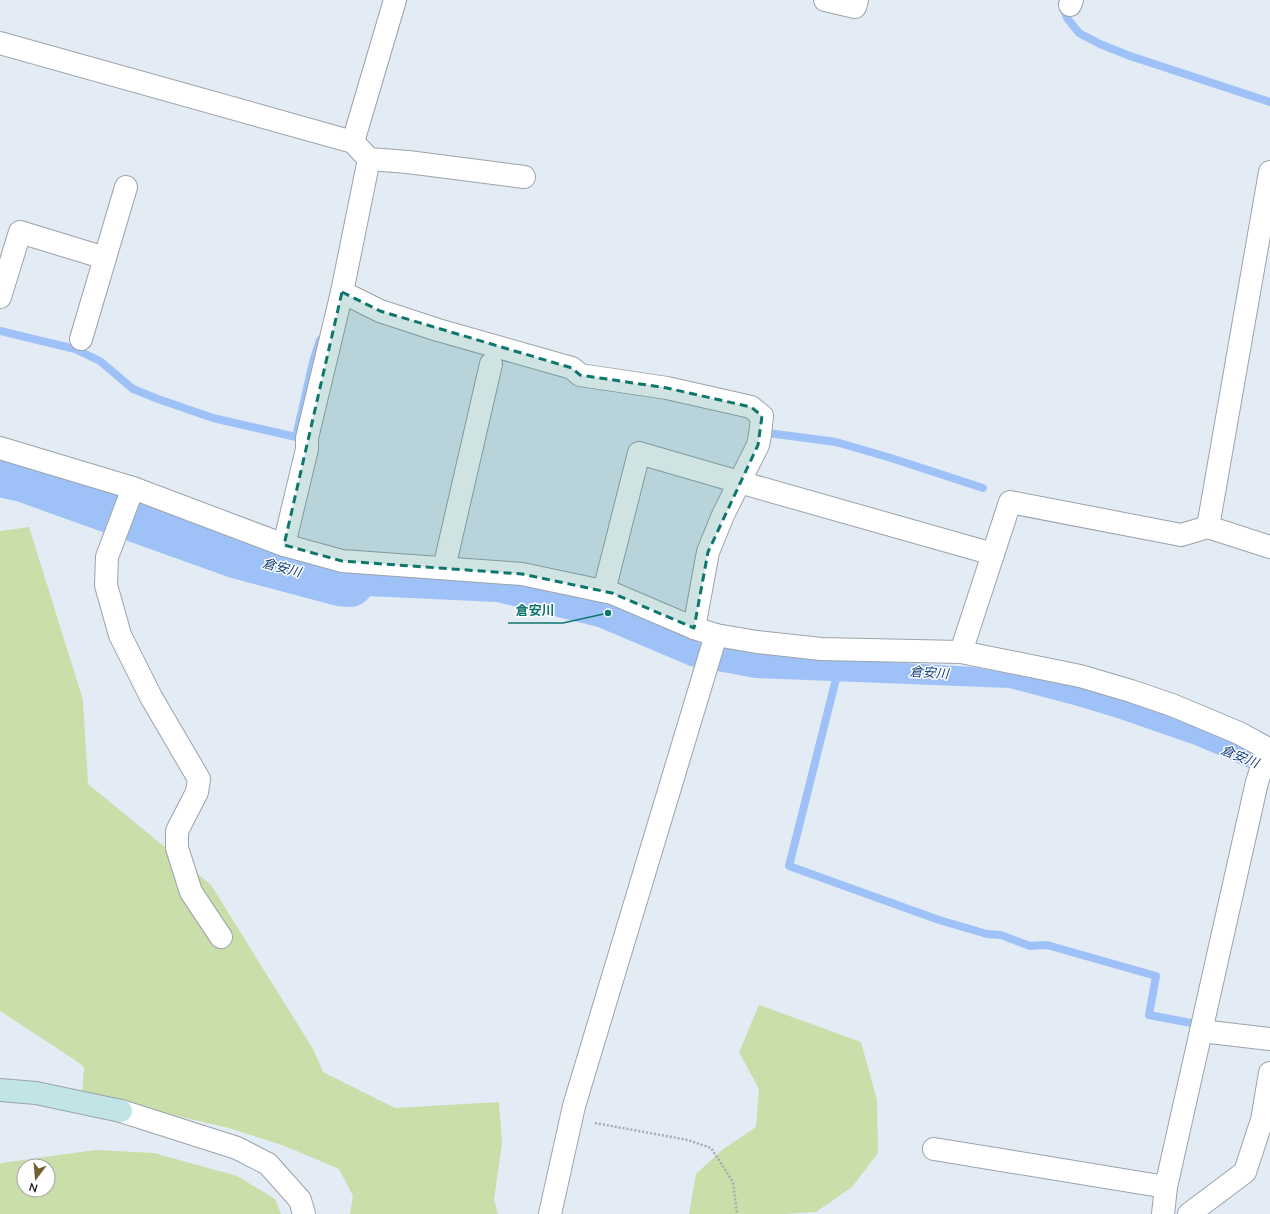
<svg xmlns="http://www.w3.org/2000/svg" width="1270" height="1214" viewBox="0 0 1270 1214" font-family="Lato,'Noto Sans JP',sans-serif">
  <style>
    .green { fill: #c9dea9; fill-rule: evenodd }
    .water { fill: #9ec2f8 }
    .lines { fill: none; stroke-linecap: round; stroke-linejoin: round }
    .stream { stroke: #9ec2f8; stroke-width: 8 }
    .river { stroke: #9ec2f8; stroke-width: 48 }
    .street-casing { stroke: #9ba3ab; stroke-width: 24 }
    .secondary-casing { stroke: #9ba3ab; stroke-width: 24 }
    .path { stroke: #a4abb3; stroke-width: 2.5; stroke-dasharray: 2 2; stroke-linecap: butt }
    .street { stroke: #fff; stroke-width: 22 }
    .secondary { stroke: #c1e4e6; stroke-width: 22 }
    .marked { fill: #0f766e; fill-opacity: 0.2; stroke: #0f766e; stroke-width: 3; stroke-dasharray: 8 5; stroke-linejoin: round }
    .labels { text-anchor: middle; stroke-width: 3; stroke-linejoin: round; paint-order: stroke }
    .water-label { font-size: 13px; font-style: italic; fill: #0c3976; stroke: #fff }
    .leader { fill: none; stroke: #0f766e; stroke-width: 1.5 }
    .callout-dot { fill: #0f766e; stroke: #fff; stroke-width: 1.5 }
    .callout-label { font-size: 13px; text-anchor: middle; font-weight: bold; fill: #0f766e; stroke: #fff; stroke-width: 3; stroke-linejoin: round; paint-order: stroke }
  </style>
  <rect width="100%" height="100%" fill="#e3ebf5"/>
  <g class="green">
    <path d="M 29,527 L 83,700 L 88,784 L 211,885 L 313,1049 L 323,1072 L 395,1108 L 499,1102 L 502,1143 L 494,1200 L 498,1214 L 350,1214 L 353,1196 L 339,1169 L 285,1146 L 229,1128 L 82,1094 L 84,1067 L 75,1060 L 0,1011 L 0,531 Z"/>
    <path d="M 759,1005 L 861,1042 L 877,1100 L 878,1153 L 852,1187 L 816,1212 L 785,1214 L 689,1214 L 696,1174 L 722,1150 L 756,1127 L 759,1089 L 739,1052 Z"/>
    <path d="M 95,1150 L 154,1153 L 237,1176 L 275,1199 L 281,1214 L 0,1214 L 0,1164 L 2,1163 ZM 24,1166 L 48,1166 L 48,1190 L 24,1190 Z"/>
  </g>
  <path class="water" d="M 288,554 L 521,580 L 614,603 L 700,643 L 840,659 L 973,667 L 1078,686 L 1144,705 L 1211,732 L 1270,758 L 1270,777 L 1195,745 L 1117,718 L 1074,705 L 1009,688 L 755,678 L 690,666 L 598,627 L 497,602 L 367,596 L 283,579 Z"/>
  <g class="lines">
    <g class="stream">
      <path d="M 1063,6 L 1067,18 L 1079,33 L 1100,44 L 1130,56 L 1270,102"/>
      <path d="M 0,331 L 75,349 L 100,361 L 133,389 L 158,399 L 213,418 L 296,437 L 313,362 L 320,340"/>
      <path d="M 762,430 L 768,433 L 836,442 L 891,458 L 983,488"/>
      <path d="M 838,671 L 789,866 L 939,920 L 987,934 L 1001,935 L 1030,946 L 1047,945 L 1156,976 L 1149,1015 L 1202,1025"/>
    </g>
    <path class="river" d="M 0,473 L 23,478 L 235,554 L 340,582 L 350,583"/>
    <defs>
      <g id="street">
        <path d="M 825,0 L 855,7 L 857,0"/>
        <path d="M 1070,5 L 1072,0"/>
        <path d="M 0,43 L 353,142 L 369,159 L 408,162 L 524,177"/>
        <path d="M 353,142 L 395,0"/>
        <path d="M 342,292 L 380,311 L 438,330 L 572,368 L 580,375 L 667,388 L 751,407 L 762,416 L 760,435 L 758,445 L 723,515 L 708,552 L 694,628"/>
        <path d="M 0,297 L 20,232 L 105,258"/>
        <path d="M 81,339 L 126,187"/>
        <path d="M 0,448 L 133,488 L 284,545 L 342,561 L 522,574 L 612,593 L 694,628 L 716,635 L 757,642 L 821,649 L 961,652 L 1080,676 L 1131,691 L 1172,705 L 1239,733 L 1270,750"/>
        <path d="M 133,488 L 107,557 L 106,585 L 120,635 L 151,697 L 199,779 L 197,792 L 177,831 L 177,848 L 191,892 L 221,937"/>
        <path d="M 1208,527 L 1270,172"/>
        <path d="M 284,545 L 307,449 L 307,438 L 342,292 L 369,159"/>
        <path d="M 444,568 L 491,364"/>
        <path d="M 604,591 L 639,453 L 739,482 L 993,554"/>
        <path d="M 961,652 L 1010,502 L 1181,535 L 1208,527 L 1270,547"/>
        <path d="M 1201,1031 L 1270,1039"/>
        <path d="M 121,1111 L 237,1148 L 268,1164 L 300,1200 L 304,1214"/>
        <path d="M 934,1149 L 1166,1187"/>
        <path d="M 550,1214 L 574,1106 L 716,635"/>
        <path d="M 1163,1214 L 1166,1187 L 1257,782 L 1268,749"/>
        <path d="M 1189,1214 L 1245,1172 L 1262,1120 L 1270,1073"/>
      </g>
      <path id="secondary" d="M 0,1090 L 36,1093 L 121,1111"/>
    </defs>
    <use href="#street" class="street-casing"/>
    <use href="#secondary" class="secondary-casing"/>
    <path class="path" d="M 595,1123 L 688,1140 L 711,1148 L 733,1182 L 737,1214"/>
    <use href="#street" class="street"/>
    <use href="#secondary" class="secondary"/>
  </g>
  <path class="marked" d="M 342,292 L 380,311 L 572,368 L 580,375 L 667,388 L 751,407 L 762,416 L 758,445 L 708,552 L 694,628 L 612,593 L 522,574 L 342,561 L 284,545 Z"/>
  <g class="labels">
    <g class="water-label">
      <text transform="translate(282 567) rotate(15)" y="5">倉安川</text>
      <text transform="translate(929 672) rotate(4)" y="5">倉安川</text>
      <text transform="translate(1240 756) rotate(22)" y="5">倉安川</text>
    </g>
  </g>
  <path class="leader" d="M608 613L563 623H508"/>
  <circle class="callout-dot" cx="608" cy="613" r="4"/>
  <g class="callout-label">
    <text x="535" y="615">倉安川</text>
  </g>
  <g transform="translate(36 1178) rotate(196)"><circle r="19" fill="#ffffff" stroke="#a3a3a5"/>
  <path d="M0-3L7 15L0 10L-7 15Z" fill="#74602f"/>
  <text y="-6" font-size="11" font-weight="bold" text-anchor="middle" fill="#181a1e">N</text>
  </g>
</svg>
